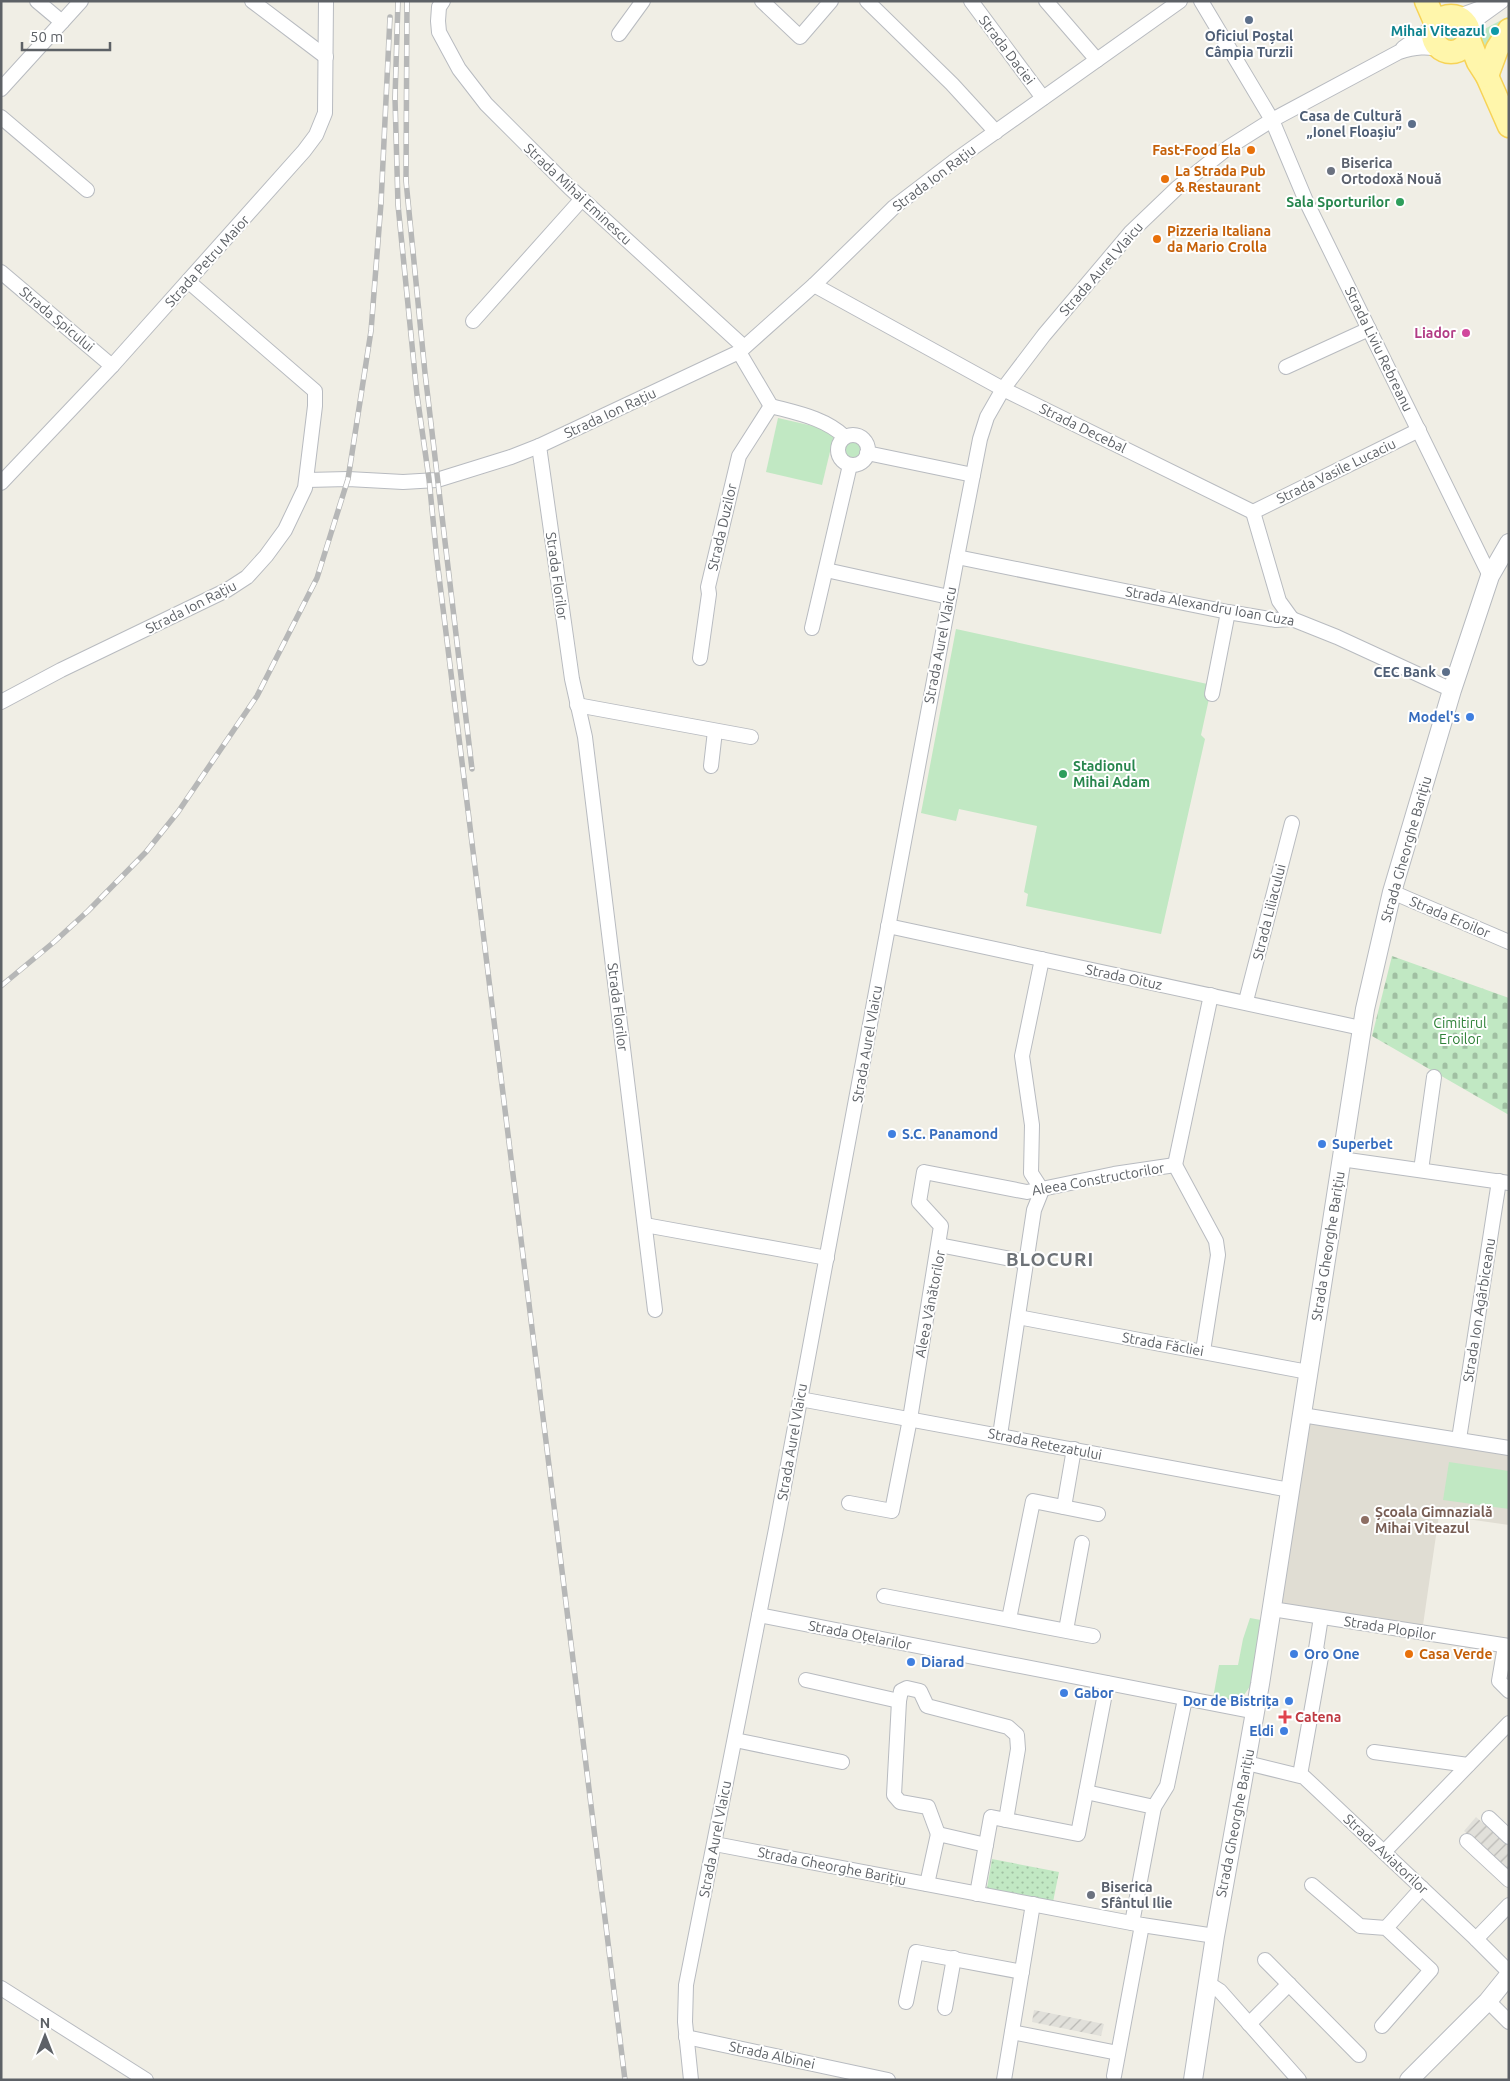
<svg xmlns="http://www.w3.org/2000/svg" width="1510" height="2081" viewBox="0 0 1510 2081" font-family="Ubuntu,sans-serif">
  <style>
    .industrial { fill: url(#industrial-furrows) }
    .education { fill: #e0ddd3 }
    .green { fill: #c1e8c3 }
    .cemetery { fill: url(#cemetery-stones) }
    .garden { fill: url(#garden-dots) }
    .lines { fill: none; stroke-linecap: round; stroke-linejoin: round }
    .minor-casing { stroke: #b8bbc0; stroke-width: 16 }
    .tertiary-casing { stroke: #b8bbc0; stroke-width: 20 }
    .primary-casing { stroke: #f7d357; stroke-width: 25 }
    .minor { stroke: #fff; stroke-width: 14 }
    .tertiary { stroke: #fff; stroke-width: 18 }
    .primary { stroke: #fff6ab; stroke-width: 22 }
    .rail-casing { stroke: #b6b7b7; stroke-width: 5.5 }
    .rail { stroke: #fff; stroke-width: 4; stroke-dasharray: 11; stroke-linecap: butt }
    .service-dot { fill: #5c6f8a; stroke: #fff; stroke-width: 2 }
    .culture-dot { fill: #0f9aa8; stroke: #fff; stroke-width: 2 }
    .food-dot { fill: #e8710a; stroke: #fff; stroke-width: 2 }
    .worship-dot { fill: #6b7280; stroke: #fff; stroke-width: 2 }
    .leisure-dot { fill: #2e9e5b; stroke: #fff; stroke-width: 2 }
    .hotel-dot { fill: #d1479c; stroke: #fff; stroke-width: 2 }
    .shop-dot { fill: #3f7fe0; stroke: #fff; stroke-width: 2 }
    .education-dot { fill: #8d6e63; stroke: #fff; stroke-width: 2 }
    .health-dot { fill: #e0444e; stroke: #fff; stroke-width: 2 }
    .labels { text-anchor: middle; stroke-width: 4; stroke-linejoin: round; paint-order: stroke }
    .culture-label { font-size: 14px; font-weight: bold; fill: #0d838f; stroke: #fff; text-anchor: end }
    .service-label { font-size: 14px; font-weight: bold; fill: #4e5e75; stroke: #fff; text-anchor: end }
    .street-label { font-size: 14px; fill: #5d6166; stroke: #fff }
    .food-label { font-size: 14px; font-weight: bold; fill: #c56008; stroke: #fff; text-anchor: start }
    .worship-label { font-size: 14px; font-weight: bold; fill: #5b616d; stroke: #fff; text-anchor: start }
    .leisure-label { font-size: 14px; font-weight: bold; fill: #27864d; stroke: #fff; text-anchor: end }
    .hotel-label { font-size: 14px; font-weight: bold; fill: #b23c85; stroke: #fff; text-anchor: end }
    .shop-label { font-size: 14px; font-weight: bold; fill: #366cbe; stroke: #fff; text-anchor: start }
    .park-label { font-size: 14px; fill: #308239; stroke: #fff }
    .education-label { font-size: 14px; font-weight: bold; fill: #785e54; stroke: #fff; text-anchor: start }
    .health-label { font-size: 14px; font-weight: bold; fill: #be3a42; stroke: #fff; text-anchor: start }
    .district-label { font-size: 19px; font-weight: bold; letter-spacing: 1px; fill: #6e7378; stroke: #fff }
  </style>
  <defs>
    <pattern id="industrial-furrows" width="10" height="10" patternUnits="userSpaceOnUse" patternTransform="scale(1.25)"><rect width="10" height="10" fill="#e1e0da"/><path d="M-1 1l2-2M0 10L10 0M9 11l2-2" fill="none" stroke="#bab9b5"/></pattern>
    <pattern id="cemetery-stones" width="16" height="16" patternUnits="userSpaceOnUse" patternTransform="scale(1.25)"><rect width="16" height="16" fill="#c1e8c3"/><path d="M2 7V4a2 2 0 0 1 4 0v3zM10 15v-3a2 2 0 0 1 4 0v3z" fill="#a0bfa2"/></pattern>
    <pattern id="garden-dots" width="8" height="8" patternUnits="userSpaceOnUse" patternTransform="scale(1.25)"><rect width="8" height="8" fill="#c1e8c3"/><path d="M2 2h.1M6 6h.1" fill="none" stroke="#a0bfa2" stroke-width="1.8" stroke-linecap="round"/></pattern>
  </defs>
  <rect width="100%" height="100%" fill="#f0eee5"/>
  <g class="industrial">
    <path d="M 1476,1817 L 1509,1846 L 1509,1871 L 1464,1831 Z"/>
    <path d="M 1034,2010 L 1104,2024 L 1101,2036 L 1032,2022 Z"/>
  </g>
  <path class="education" d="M 1306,1420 L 1509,1449 L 1509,1525 L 1439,1515 L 1423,1625 L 1279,1604 Z"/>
  <g class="green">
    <path d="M 1509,16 L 1509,23 L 1489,53 L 1477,33 Z"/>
    <circle cx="1451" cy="33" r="11"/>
    <path d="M 778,418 L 835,431 L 822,485 L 766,472 Z"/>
    <circle cx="852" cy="450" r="11"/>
    <path d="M 956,629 L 1212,685 L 1201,735 L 1205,739 L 1161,934 L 1026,906 L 1028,894 L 1024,892 L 1037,826 L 959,809 L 956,821 L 921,813 Z"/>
    <path d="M 1449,1462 L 1509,1471 L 1509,1509 L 1443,1500 Z"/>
    <path d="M 1250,1618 L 1261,1620 L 1253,1682 L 1244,1695 L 1229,1701 L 1213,1698 L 1219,1665 L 1238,1665 L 1243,1639 Z"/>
  </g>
  <path class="cemetery" d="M 1392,956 L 1509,998 L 1509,1115 L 1372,1036 Z"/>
  <path class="garden" d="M 992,1859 L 1059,1872 L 1053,1902 L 987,1888 Z"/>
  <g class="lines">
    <defs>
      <g id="minor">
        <path d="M 37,1 L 62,22"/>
        <path d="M 252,1 L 326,57"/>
        <path d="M 443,1 L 439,7 L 438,21 L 439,32 L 459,69 L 486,104 L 570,188 L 744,347"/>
        <path d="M 762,1 L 800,37 L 831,1"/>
        <path d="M 867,1 L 952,84 L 996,132"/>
        <path d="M 971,1 L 1043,98"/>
        <path d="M 1046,1 L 1097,60"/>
        <path d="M 1201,1 L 1272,120 L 1306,201 L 1490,576"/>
        <path d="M 1456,17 L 1489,5"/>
        <path d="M 619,34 L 643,1"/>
        <path d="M 1469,34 L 1477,19 L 1502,1"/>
        <path d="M 1403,48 L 1434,26"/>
        <path d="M 1,89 L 81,1"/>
        <path d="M 1,117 L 87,190"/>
        <path d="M 1,272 L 112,366"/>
        <path d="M 814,285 L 1003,389 L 1253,512 L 1279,601 L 1292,619"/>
        <path d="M 473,321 L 582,199"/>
        <path d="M 739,352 L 771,406 C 797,413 825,418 845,437"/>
        <path d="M 1286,367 L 1369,329"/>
        <circle cx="853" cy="450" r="15"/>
        <path d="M 539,446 L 572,679 L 585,737 L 655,1310"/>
        <path d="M 867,453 L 973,475"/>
        <path d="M 307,480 L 348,479 L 403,482 L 437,480 L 511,457 L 539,446 L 739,352 L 814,285 L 894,207 L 953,162 L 1180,1"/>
        <path d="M 1,483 L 112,366 L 304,151 L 316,135 L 325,113 L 326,1"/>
        <path d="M 1253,512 L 1419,430"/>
        <path d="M 957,557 L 1228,612 L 1276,620 L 1292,619 L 1337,637 L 1452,690"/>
        <path d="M 826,570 L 949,597"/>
        <path d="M 812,628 L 850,465"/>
        <path d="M 700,658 L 709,594 L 708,587 L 739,456 L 771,406"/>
        <path d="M 1212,694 L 1228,612"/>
        <path d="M 1,702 L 61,670 L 227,590 L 247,577 L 266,556 L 285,530 L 305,488 L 315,406 L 315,391 L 189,282"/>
        <path d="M 577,705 L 751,737"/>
        <path d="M 711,766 L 715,731"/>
        <path d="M 1392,892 L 1509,942"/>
        <path d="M 888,926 L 1361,1028"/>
        <path d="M 1246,1001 L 1292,823"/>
        <path d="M 1341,1159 L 1509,1183"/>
        <path d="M 1175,1165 L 1211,995"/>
        <path d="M 1421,1170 L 1434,1077"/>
        <path d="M 1042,1190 L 1031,1173 L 1032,1125 L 1022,1056 L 1042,959"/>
        <path d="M 645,1225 L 827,1258"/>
        <path d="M 939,1245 L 1026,1262"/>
        <path d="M 1018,1317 L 1308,1372"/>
        <path d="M 800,1399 L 1290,1490"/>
        <path d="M 1302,1415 L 1509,1448"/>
        <path d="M 1000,1435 L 1034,1210 L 1042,1190"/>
        <path d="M 1459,1439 L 1499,1181"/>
        <path d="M 849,1503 L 892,1511 L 910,1419 L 941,1226 L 919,1202 L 924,1172 L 1027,1192 L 1114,1174 L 1175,1165 L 1216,1241 L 1218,1255 L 1203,1351"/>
        <path d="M 1064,1507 L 1074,1449"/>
        <path d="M 884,1596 L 1093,1636"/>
        <path d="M 1272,1609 L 1509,1646"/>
        <path d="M 759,1615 L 1256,1712"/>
        <path d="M 1009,1619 L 1033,1501 L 1098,1514"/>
        <path d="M 1066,1630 L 1082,1543"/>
        <path d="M 1505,1646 L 1499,1681 L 1509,1691"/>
        <path d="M 806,1680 L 899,1701 L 901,1691 L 907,1688 L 920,1691 L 927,1706 L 1008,1727 L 1017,1735 L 1018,1749 L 1006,1820"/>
        <path d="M 899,1701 L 894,1795 L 900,1802 L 928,1807 L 938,1834"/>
        <path d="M 735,1740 L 842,1762"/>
        <path d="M 1374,1752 L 1468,1765"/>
        <path d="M 1247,1763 L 1304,1777 L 1476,1939 L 1509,1972"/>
        <path d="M 1300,1775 L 1321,1657 L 1316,1649 L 1321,1617"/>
        <path d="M 1086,1792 L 1154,1807 L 1132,1923"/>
        <path d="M 1154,1807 L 1167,1786 L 1185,1699"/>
        <path d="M 1489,1818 L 1509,1837"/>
        <path d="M 1467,1841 L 1509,1880"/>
        <path d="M 715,1844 L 1142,1925 L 1215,1936"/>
        <path d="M 1384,1852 L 1509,1723"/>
        <path d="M 927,1884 L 938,1834 L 986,1845"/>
        <path d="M 1312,1885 L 1360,1926 L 1386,1928 L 1431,1970 L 1382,2026"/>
        <path d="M 977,1894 L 991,1817 L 1078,1834 L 1107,1683"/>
        <path d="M 1386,1928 L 1422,1888"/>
        <path d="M 1476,1939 L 1509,1905"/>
        <path d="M 1265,1960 L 1359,2055"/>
        <path d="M 1209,1984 L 1220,1991 L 1299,2080"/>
        <path d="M 1,1988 L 146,2080"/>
        <path d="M 1488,2001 L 1509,2022"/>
        <path d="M 906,2002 L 916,1952 L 1022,1972"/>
        <path d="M 945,2008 L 954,1958"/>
        <path d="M 1249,2024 L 1289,1984"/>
        <path d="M 1012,2032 L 1118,2053"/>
        <path d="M 686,2037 L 888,2080"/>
        <path d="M 1114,2076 L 1142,1925"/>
        <path d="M 691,2080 L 685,2022 L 686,1985 L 776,1529 L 957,557 L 980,439 L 987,417 L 1003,389 L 1044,335 L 1131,232 L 1177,188 L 1229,147 L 1272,120 L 1399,52 C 1415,47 1427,46 1443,50"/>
        <path d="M 1004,2080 L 1033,1904"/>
      </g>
      <g id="tertiary">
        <path d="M 1193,2080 L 1215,1936 L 1260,1684 L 1365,1009 L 1392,892 L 1452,690 L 1490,576 L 1509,543"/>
        <path d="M 1409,2080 L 1488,2001 L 1509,1975"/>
      </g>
      <g id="primary">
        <path d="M 1426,1 L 1436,24"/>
        <circle cx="1451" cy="34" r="18"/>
        <path d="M 1468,37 L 1478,62 L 1487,76 L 1509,126"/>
        <path d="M 1487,76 L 1497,49 L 1509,30"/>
      </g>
    </defs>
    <use href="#minor" class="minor-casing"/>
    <use href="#tertiary" class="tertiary-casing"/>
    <use href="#primary" class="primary-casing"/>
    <use href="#minor" class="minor"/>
    <use href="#tertiary" class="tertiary"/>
    <use href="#primary" class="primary"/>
    <defs>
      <g id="rail">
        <path d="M 398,1 L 395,98 L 398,205 L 417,395 L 429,479 L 437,560 L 625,2080"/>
        <path d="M 407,1 L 406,181 L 425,373 L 472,769"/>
        <path d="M 1,986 L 54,942 L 88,911 L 146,852 L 178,812 L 257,696 L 317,578 L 348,479 L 371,331 L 381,203 L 390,17"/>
      </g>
    </defs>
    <use href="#rail" class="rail-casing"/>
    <use href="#rail" class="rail"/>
  </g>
  <g class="service-dot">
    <circle cx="1249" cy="20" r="5"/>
    <circle cx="1412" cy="124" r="5"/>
    <circle cx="1446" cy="672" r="5"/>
  </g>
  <circle class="culture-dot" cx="1495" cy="31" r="5"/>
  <g class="food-dot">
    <circle cx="1251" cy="150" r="5"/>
    <circle cx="1165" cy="179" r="5"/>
    <circle cx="1157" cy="239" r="5"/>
    <circle cx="1409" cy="1654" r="5"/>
  </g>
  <g class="worship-dot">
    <circle cx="1331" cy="171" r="5"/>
    <circle cx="1091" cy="1895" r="5"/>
  </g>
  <g class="leisure-dot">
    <circle cx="1400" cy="202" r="5"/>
    <circle cx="1063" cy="774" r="5"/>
  </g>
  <circle class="hotel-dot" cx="1466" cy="333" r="5"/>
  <g class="shop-dot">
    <circle cx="1470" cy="717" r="5"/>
    <circle cx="892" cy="1134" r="5"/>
    <circle cx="1322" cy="1144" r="5"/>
    <circle cx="1294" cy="1654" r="5"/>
    <circle cx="911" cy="1662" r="5"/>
    <circle cx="1064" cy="1693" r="5"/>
    <circle cx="1289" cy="1701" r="5"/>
    <circle cx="1284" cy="1731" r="5"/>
  </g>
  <circle class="education-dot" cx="1365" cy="1520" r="5"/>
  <path class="health-dot" d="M1282.5 1709.5h5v5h5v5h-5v5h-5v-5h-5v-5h5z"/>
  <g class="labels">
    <g class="culture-label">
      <text x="1485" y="36">Mihai Viteazul</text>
    </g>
    <g class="service-label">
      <text x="1249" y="41" text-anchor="middle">Oficiul Poștal<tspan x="1249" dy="16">Câmpia Turzii</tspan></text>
      <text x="1402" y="121">Casa de Cultură<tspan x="1402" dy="16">„Ionel Floașiu”</tspan></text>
      <text x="1436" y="677">CEC Bank</text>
    </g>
    <g class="street-label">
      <text transform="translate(1007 50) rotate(53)" y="5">Strada Daciei</text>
      <text transform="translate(934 178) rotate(-37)" y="5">Strada Ion Rațiu</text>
      <text transform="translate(578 194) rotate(43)" y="5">Strada Mihai Eminescu</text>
      <text transform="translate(207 261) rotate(-48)" y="5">Strada Petru Maior</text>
      <text transform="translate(1101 269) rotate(-49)" y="5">Strada Aurel Vlaicu</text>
      <text transform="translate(57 319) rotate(40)" y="5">Strada Spicului</text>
      <text transform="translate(1379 349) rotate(64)" y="5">Strada Liviu Rebreanu</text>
      <text transform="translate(610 413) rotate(-25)" y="5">Strada Ion Rațiu</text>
      <text transform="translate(1083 428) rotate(26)" y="5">Strada Decebal</text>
      <text transform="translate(1336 471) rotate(-26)" y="5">Strada Vasile Lucaciu</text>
      <text transform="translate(722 527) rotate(-77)" y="5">Strada Duzilor</text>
      <text transform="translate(557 576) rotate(82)" y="5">Strada Florilor</text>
      <text transform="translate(1210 606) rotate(10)" y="5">Strada Alexandru Ioan Cuza</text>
      <text transform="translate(191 607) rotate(-27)" y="5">Strada Ion Rațiu</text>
      <text transform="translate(940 645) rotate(-79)" y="5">Strada Aurel Vlaicu</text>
      <text transform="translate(1406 849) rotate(-74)" y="5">Strada Gheorghe Barițiu</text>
      <text transform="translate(1269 912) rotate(-76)" y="5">Strada Liliacului</text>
      <text transform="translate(1450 917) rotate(23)" y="5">Strada Eroilor</text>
      <text transform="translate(1124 977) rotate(12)" y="5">Strada Oituz</text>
      <text transform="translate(618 1007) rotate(83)" y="5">Strada Florilor</text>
      <text transform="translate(867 1044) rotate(-80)" y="5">Strada Aurel Vlaicu</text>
      <text transform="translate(1098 1179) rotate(-10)" y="5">Aleea Constructorilor</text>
      <text transform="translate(1328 1246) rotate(-81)" y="5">Strada Gheorghe Barițiu</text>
      <text transform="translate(930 1304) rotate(-79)" y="5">Aleea Vânătorilor</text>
      <text transform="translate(1479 1310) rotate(-81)" y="5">Strada Ion Agârbiceanu</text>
      <text transform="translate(1163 1344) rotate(10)" y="5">Strada Făcliei</text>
      <text transform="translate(792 1442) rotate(-80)" y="5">Strada Aurel Vlaicu</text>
      <text transform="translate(1045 1444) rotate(11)" y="5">Strada Retezatului</text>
      <text transform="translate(1390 1628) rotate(9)" y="5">Strada Plopilor</text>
      <text transform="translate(860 1635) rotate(11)" y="5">Strada Oțelarilor</text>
      <text transform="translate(1235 1823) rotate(-79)" y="5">Strada Gheorghe Barițiu</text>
      <text transform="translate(715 1839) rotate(-79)" y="5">Strada Aurel Vlaicu</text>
      <text transform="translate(1386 1854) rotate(43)" y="5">Strada Aviatorilor</text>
      <text transform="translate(832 1866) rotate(11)" y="5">Strada Gheorghe Barițiu</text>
      <text transform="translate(772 2055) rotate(12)" y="5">Strada Albinei</text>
    </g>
    <g class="food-label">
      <text x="1241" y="155" text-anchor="end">Fast-Food Ela</text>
      <text x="1175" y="176">La Strada Pub<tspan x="1175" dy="16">&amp; Restaurant</tspan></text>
      <text x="1167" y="236">Pizzeria Italiana<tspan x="1167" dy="16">da Mario Crolla</tspan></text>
      <text x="1419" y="1659">Casa Verde</text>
    </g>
    <g class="worship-label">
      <text x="1341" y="168">Biserica<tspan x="1341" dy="16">Ortodoxă Nouă</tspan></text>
      <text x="1101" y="1892">Biserica<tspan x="1101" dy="16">Sfântul Ilie</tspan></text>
    </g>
    <g class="leisure-label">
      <text x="1390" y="207">Sala Sporturilor</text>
      <text x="1073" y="771" text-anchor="start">Stadionul<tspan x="1073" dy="16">Mihai Adam</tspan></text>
    </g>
    <g class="hotel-label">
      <text x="1456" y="338">Liador</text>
    </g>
    <g class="shop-label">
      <text x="1460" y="722" text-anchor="end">Model's</text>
      <text x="902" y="1139">S.C. Panamond</text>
      <text x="1332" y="1149">Superbet</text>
      <text x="1304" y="1659">Oro One</text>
      <text x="921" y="1667">Diarad</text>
      <text x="1074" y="1698">Gabor</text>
      <text x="1279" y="1706" text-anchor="end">Dor de Bistrița</text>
      <text x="1274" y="1736" text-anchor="end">Eldi</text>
    </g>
    <g class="park-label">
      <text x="1460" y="1028">Cimitirul<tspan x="1460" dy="16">Eroilor</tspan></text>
    </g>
    <g class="education-label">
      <text x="1375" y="1517">Școala Gimnazială<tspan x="1375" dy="16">Mihai Viteazul</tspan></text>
    </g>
    <g class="health-label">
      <text x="1295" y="1722">Catena</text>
    </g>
    <g class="district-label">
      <text x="1050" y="1266">BLOCURI</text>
    </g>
  </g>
  <rect width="1510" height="2081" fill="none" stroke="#5d6166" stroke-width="5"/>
  <g transform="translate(45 2036)" stroke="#ffffff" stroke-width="4" paint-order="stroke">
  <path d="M0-4L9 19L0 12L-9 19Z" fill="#5d6166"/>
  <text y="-8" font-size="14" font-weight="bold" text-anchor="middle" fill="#5d6166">N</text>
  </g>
  <path d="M22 42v8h88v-8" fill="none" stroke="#5d6166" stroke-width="2.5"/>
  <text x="30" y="42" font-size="15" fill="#5d6166" stroke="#ffffff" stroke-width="4" paint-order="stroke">50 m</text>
</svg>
